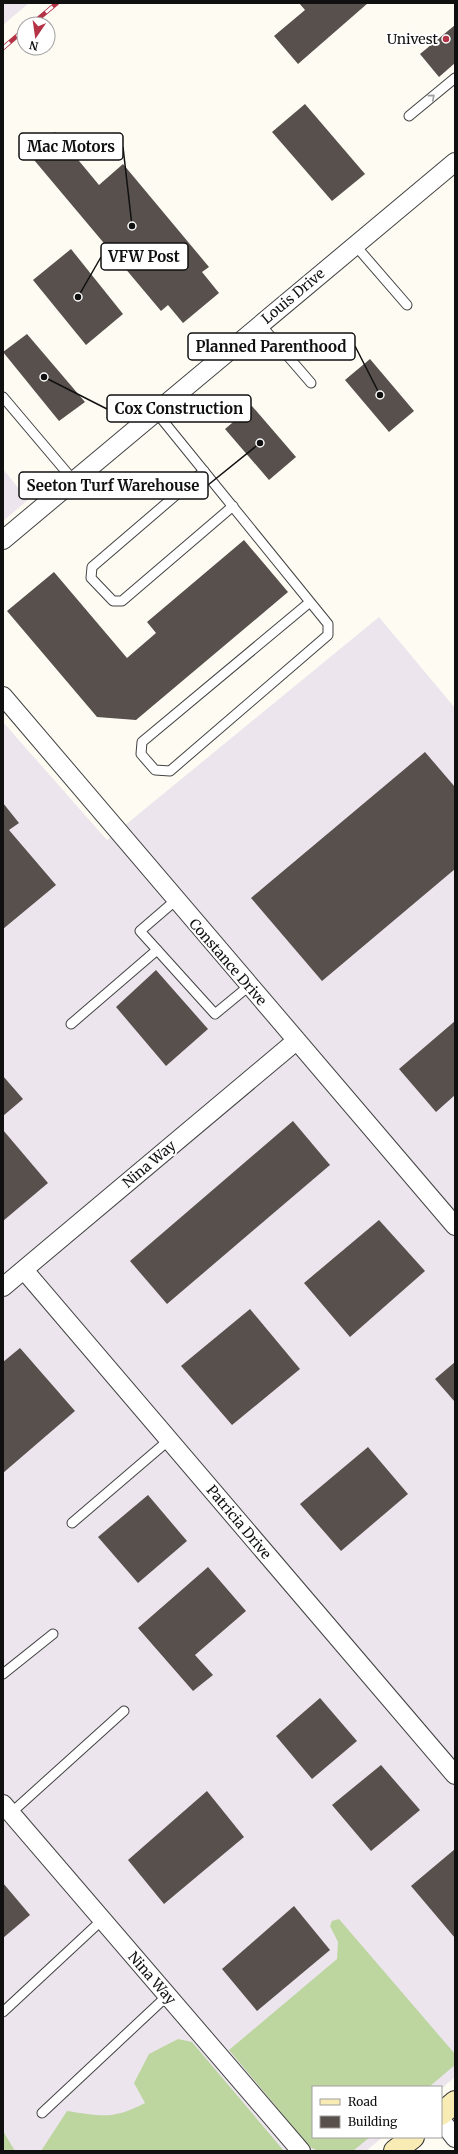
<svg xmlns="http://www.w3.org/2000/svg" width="458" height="2154" viewBox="0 0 458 2154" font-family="Merriweather,serif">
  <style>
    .industrial { fill: #ece5ed }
    .forest { fill: #bdd6a0 }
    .building { fill: #57504d }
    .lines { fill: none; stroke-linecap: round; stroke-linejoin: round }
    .lane-casing { stroke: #434343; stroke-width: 11 }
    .street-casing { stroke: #434343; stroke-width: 20 }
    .secondary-casing { stroke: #323232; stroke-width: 24 }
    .lane { stroke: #fff; stroke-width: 9 }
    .street { stroke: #fff; stroke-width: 18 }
    .secondary { stroke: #f8ebb4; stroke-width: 22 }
    .rail-casing { stroke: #b43344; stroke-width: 4.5 }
    .rail { stroke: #fff; stroke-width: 3; stroke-dasharray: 9; stroke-linecap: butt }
    .oneway { stroke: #9f9f9f }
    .poi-dot { fill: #b43344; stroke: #fff; stroke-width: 1.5 }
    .labels { text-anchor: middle; stroke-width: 4; stroke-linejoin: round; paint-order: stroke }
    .poi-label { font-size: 14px; fill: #101010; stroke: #fff; text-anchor: end }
    .street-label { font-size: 14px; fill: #101010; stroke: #fff }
    .leader { fill: none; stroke: #101010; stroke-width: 1.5 }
    .callout-dot { fill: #101010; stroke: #fff; stroke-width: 1.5 }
    .callout { fill: #fff; stroke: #101010; stroke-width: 1.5 }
    .callout-label { font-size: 15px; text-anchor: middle; font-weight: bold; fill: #101010 }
  </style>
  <rect width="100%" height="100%" fill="#fefbf3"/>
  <g class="industrial">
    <path d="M 3,3 L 29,3 L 3,25 Z"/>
    <path d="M 3,469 L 28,500 L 3,521 Z"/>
    <path d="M 379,617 L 455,708 L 455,2077 L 441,2089 L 441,2087 L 313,2087 L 313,2137 L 383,2137 L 366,2151 L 3,2151 L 3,722 L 107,840 Z"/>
  </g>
  <g class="forest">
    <path d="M 339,1919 L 455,2054 L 455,2065 L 429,2087 L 313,2087 L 313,2137 L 370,2137 L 353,2151 L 318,2151 L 310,2147 L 229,2050 L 337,1959 L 338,1942 L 330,1926 L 332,1921 Z"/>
    <path d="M 178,2039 L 192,2042 L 284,2151 L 41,2151 L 67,2111 C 101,2116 113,2120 145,2103 L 134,2083 L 149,2054 Z"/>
    <path d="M 3,2131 L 15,2151 L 3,2151 Z"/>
  </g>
  <g class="building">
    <path d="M 299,3 L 368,3 L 298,64 L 274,36 L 305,10 Z"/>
    <path d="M 455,25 L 455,63 L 439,77 L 420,54 Z"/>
    <path d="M 305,104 L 365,174 L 332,201 L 272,132 Z"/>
    <path d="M 55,132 L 99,185 L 123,164 L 209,267 L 202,272 L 219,293 L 183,323 L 168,305 L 161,311 L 29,154 Z"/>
    <path d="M 71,249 L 123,314 L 86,345 L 33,280 Z"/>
    <path d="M 27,334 L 85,402 L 59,421 L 3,352 Z"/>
    <path d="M 370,359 L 414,411 L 389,432 L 345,380 Z"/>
    <path d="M 252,406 L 296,457 L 269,480 L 225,429 Z"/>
    <path d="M 244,540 L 288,592 L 136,720 L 97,717 L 7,611 L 54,572 L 127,658 L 156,633 L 147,622 Z"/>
    <path d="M 425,752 L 455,787 L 455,869 L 322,981 L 251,898 Z"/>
    <path d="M 3,803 L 19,823 L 9,830 L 56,885 L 3,929 Z"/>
    <path d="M 156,970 L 208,1029 L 166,1066 L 116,1007 Z"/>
    <path d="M 455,1021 L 455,1095 L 436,1112 L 399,1069 Z"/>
    <path d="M 3,1076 L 23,1099 L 3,1116 Z"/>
    <path d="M 293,1121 L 330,1165 L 167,1304 L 130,1261 Z"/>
    <path d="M 3,1130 L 48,1183 L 3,1221 Z"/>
    <path d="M 379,1220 L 425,1271 L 350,1337 L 304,1283 Z"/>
    <path d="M 250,1309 L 300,1369 L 232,1425 L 181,1366 Z"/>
    <path d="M 20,1348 L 75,1411 L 3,1473 L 3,1362 Z"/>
    <path d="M 455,1362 L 455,1402 L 435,1379 Z"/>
    <path d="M 368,1447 L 408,1494 L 341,1551 L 300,1504 Z"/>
    <path d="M 148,1495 L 187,1541 L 138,1583 L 98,1537 Z"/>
    <path d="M 208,1567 L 246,1611 L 195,1655 L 213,1675 L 193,1691 L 138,1628 Z"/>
    <path d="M 320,1698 L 357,1741 L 312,1779 L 276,1736 Z"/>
    <path d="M 381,1765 L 420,1810 L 371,1851 L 332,1805 Z"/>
    <path d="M 207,1791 L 244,1837 L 164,1904 L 128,1860 Z"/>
    <path d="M 455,1849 L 455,1938 L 411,1886 Z"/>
    <path d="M 3,1883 L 30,1915 L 3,1938 Z"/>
    <path d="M 294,1906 L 330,1950 L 257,2011 L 222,1969 Z"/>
  </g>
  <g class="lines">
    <defs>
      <g id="lane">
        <path d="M 409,116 L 455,78"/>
        <path d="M 355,245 L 407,305"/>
        <path d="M 260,324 L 311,383"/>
        <path d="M 3,397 L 74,481"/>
        <path d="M 156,412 L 328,624 L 328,635 L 170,771 L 155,770 L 141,754 L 142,742 L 310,602"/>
        <path d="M 204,471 L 92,567 L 91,578 L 113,601 L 122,601 L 233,506"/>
        <path d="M 176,900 L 140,931 L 215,1014 L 249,986"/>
        <path d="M 71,1024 L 157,950"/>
        <path d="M 72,1523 L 169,1440"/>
        <path d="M 3,1674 L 53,1634"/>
        <path d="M 11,1813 L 124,1711"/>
        <path d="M 3,2012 L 102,1920"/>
        <path d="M 42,2113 L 167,1996"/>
      </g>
      <g id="street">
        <path d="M 3,540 L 455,162"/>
        <path d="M 3,696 L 455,1226"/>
        <path d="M 24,1270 L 455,1775"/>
        <path d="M 3,1287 L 296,1041"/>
        <path d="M 3,1804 L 301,2151"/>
        <path d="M 441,2120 L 455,2138"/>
      </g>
      <g id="secondary">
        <path d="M 441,2114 L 455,2102"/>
        <path d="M 395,2151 L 413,2137"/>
      </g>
    </defs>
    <use href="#lane" class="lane-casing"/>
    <use href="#street" class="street-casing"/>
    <use href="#secondary" class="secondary-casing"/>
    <use href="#lane" class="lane"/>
    <use href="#street" class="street"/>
    <use href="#secondary" class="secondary"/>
    <defs>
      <g id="rail">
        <path d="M 32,24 L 57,3"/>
        <path d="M 3,48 L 24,30"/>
      </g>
    </defs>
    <use href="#rail" class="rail-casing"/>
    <use href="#rail" class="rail"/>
  </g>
  <defs><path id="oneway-chevron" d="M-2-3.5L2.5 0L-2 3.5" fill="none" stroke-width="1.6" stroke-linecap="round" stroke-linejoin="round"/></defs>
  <use class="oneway" href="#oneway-chevron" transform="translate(432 97) rotate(-40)"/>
  <circle class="poi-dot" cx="446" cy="39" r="4"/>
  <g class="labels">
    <g class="poi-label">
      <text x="438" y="44">Univest</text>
    </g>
    <g class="street-label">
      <text transform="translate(293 296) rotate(-40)" y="5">Louis Drive</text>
      <text transform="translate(228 962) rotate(49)" y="5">Constance Drive</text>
      <text transform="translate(149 1164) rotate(-40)" y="5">Nina Way</text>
      <text transform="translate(239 1522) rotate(50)" y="5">Patricia Drive</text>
      <text transform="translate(152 1978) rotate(49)" y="5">Nina Way</text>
    </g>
  </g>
  <path class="leader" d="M132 226L123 147M78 297L101 257M380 395L355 346M44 377L107 409M260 443L208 485"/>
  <g class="callout-dot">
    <circle cx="132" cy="226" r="4"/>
    <circle cx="78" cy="297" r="4"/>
    <circle cx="380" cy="395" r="4"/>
    <circle cx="44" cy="377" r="4"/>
    <circle cx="260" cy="443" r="4"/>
  </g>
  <g class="callout">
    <rect x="19" y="133" width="104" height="27" rx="4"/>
    <rect x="101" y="243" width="87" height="27" rx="4"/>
    <rect x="188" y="333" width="167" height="27" rx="4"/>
    <rect x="107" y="395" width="144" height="27" rx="4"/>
    <rect x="19" y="472" width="189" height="27" rx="4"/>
  </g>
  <g class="callout-label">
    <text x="71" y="152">Mac Motors</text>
    <text x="144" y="262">VFW Post</text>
    <text x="271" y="352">Planned Parenthood</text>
    <text x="179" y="414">Cox Construction</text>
    <text x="113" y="491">Seeton Turf Warehouse</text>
  </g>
  <rect width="458" height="2154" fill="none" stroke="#101010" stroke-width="8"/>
  <rect x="312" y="2086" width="130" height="52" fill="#ffffff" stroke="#9f9f9f"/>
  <rect x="320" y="2099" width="20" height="6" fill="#f8ebb4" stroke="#9f9f9f"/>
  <text x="348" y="2106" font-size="12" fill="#101010">Road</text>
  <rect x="320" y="2116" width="20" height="12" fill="#57504d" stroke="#9f9f9f"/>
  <text x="348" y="2126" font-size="12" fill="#101010">Building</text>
  <g transform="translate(36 36) rotate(193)"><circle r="19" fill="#ffffff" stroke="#9f9f9f"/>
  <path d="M0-3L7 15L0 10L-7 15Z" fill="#b43344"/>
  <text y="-6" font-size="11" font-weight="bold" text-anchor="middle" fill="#101010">N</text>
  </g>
</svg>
